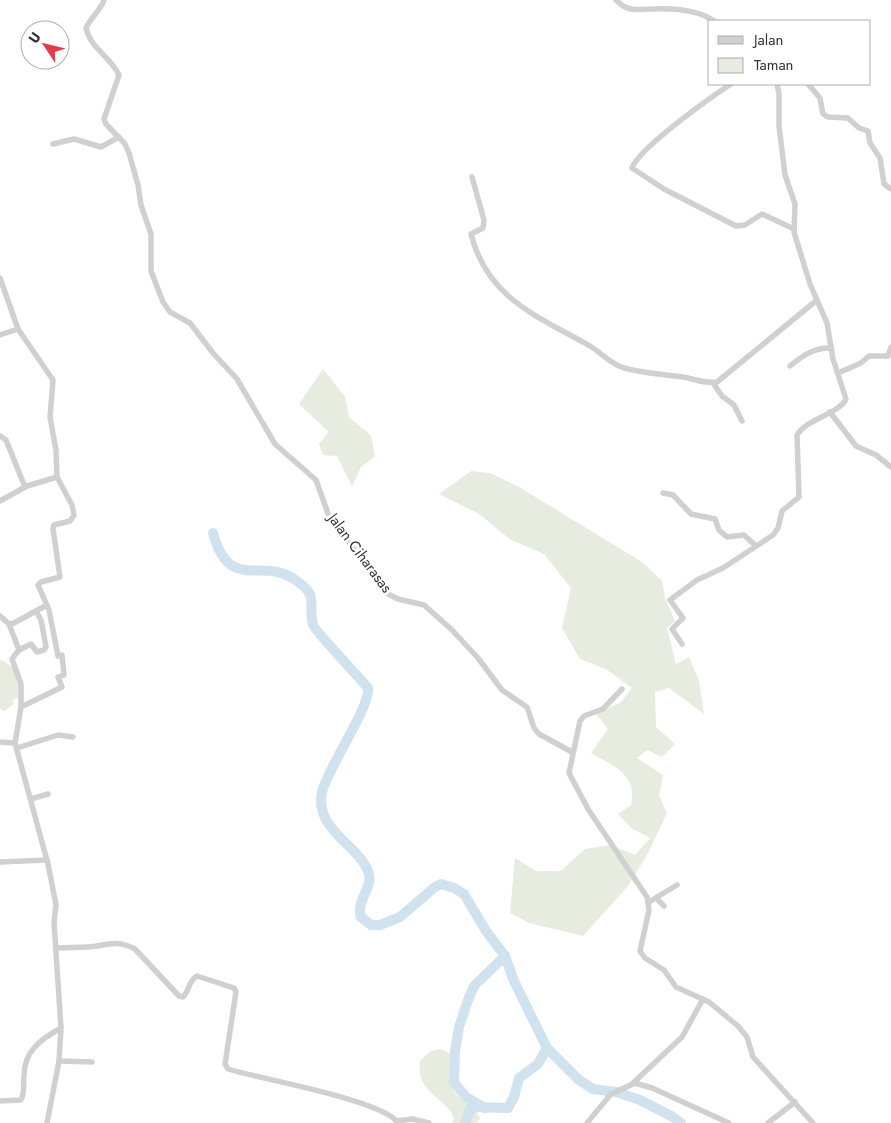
<svg xmlns="http://www.w3.org/2000/svg" width="891" height="1123" viewBox="0 0 891 1123" font-family="Jost,sans-serif">
  <style>
    .green { fill: #e6ecdf }
    .lines { fill: none; stroke-linecap: round; stroke-linejoin: round }
    .river { stroke: #cfe2ee; stroke-width: 10 }
    .street { stroke: #d0d0d0; stroke-width: 5.5 }
    .labels { text-anchor: middle; stroke-width: 5; stroke-linejoin: round; paint-order: stroke }
    .street-label { font-size: 15px; fill: #333; stroke: #fff }
  </style>
  <rect width="100%" height="100%" fill="#fff"/>
  <g class="green">
    <path d="M 323,369 L 345,397 L 349,417 L 371,436 L 375,456 L 361,467 L 352,486 L 337,456 L 323,455 L 319,444 L 329,432 L 299,404 Z"/>
    <path d="M 471,471 L 490,473 L 519,487 L 642,562 L 662,581 L 665,598 L 675,621 L 667,628 L 676,664 L 689,657 L 699,681 L 704,714 L 669,688 L 655,692 L 656,727 L 675,744 L 662,757 L 647,750 L 637,758 L 663,775 L 659,796 L 667,813 L 648,853 L 628,886 L 583,936 L 529,923 L 510,913 L 515,858 L 536,871 L 561,871 L 585,849 L 610,845 L 635,855 L 650,838 L 631,828 L 618,814 L 631,805 C 638,774 613,766 591,753 L 608,729 L 596,714 L 621,702 L 632,688 L 606,669 L 580,659 L 562,628 L 571,588 L 544,554 L 511,540 L 479,514 L 439,494 Z"/>
    <path d="M 0,660 C 17,665 20,682 20,697 L 13,700 L 13,704 L 5,711 L 0,709 Z"/>
    <path d="M 439,1049 C 462,1054 447,1068 451,1084 C 456,1101 474,1103 480,1118 L 477,1123 L 452,1123 L 454,1119 L 451,1112 C 436,1093 416,1089 420,1061 L 431,1051 Z"/>
  </g>
  <g class="lines">
    <g class="river">
      <path d="M 213,533 C 229,593 262,557 294,579 C 321,597 307,601 313,625 C 315,631 360,678 368,688 C 370,708 329,765 322,792 C 314,829 358,845 368,871 C 375,887 355,900 361,917 L 371,925 L 380,925 L 400,917 L 435,887 L 441,884 L 454,888 L 464,894 L 486,931 L 505,956 L 514,981 L 547,1048 L 579,1080 L 593,1089 L 616,1092 L 640,1100 L 673,1117 L 681,1123"/>
      <path d="M 485,1108 L 466,1097 L 454,1082 L 455,1051 L 459,1027 L 468,1000 L 474,986 L 505,956"/>
      <path d="M 465,1123 L 471,1107 L 508,1108 L 514,1097 L 519,1078 L 538,1064 L 547,1048"/>
    </g>
    <g class="street">
      <path d="M 104,0 C 101,10 91,17 86,28 C 90,48 110,56 119,75 L 104,119 L 106,124 L 125,144 L 129,153 L 138,185 L 141,205 L 151,234 L 151,271 L 163,302 L 170,312 L 190,323 L 213,353 L 237,379 L 275,444 L 316,480 L 329,516 L 388,594 L 398,599 L 424,605 L 452,630 L 478,658 L 502,690 L 527,707 L 534,728 L 539,734 L 572,752"/>
      <path d="M 616,0 C 628,13 637,9 652,9 C 673,8 697,9 714,21"/>
      <path d="M 731,84 C 711,97 639,148 632,168 L 664,189 L 736,226 L 745,225 L 762,214 L 794,229"/>
      <path d="M 808,84 L 820,98 L 823,114 L 828,117 L 848,118 L 859,128 L 868,131 L 870,143 L 880,158 L 884,184 L 891,189"/>
      <path d="M 53,144 L 74,139 L 101,147 L 119,137"/>
      <path d="M 472,177 L 484,220 L 483,228 L 471,234 C 487,298 537,316 590,346 C 600,352 608,361 619,366 C 635,373 664,374 683,377 C 694,379 706,384 717,382 L 817,300"/>
      <path d="M 0,278 L 18,329"/>
      <path d="M 0,335 L 18,329 L 53,380 L 50,417 L 56,450 L 57,477 L 27,486 L 0,501"/>
      <path d="M 790,366 C 802,356 815,347 831,348"/>
      <path d="M 838,373 L 861,363 L 869,356 L 888,356 L 891,347"/>
      <path d="M 713,383 L 722,396 L 734,405 L 742,421"/>
      <path d="M 830,412 L 856,446 L 876,455 L 891,467"/>
      <path d="M 0,436 L 6,440 L 25,487"/>
      <path d="M 663,493 L 673,495 L 691,514 L 715,519 L 719,530 L 727,537 L 744,535 L 756,546"/>
      <path d="M 0,616 L 9,624 L 14,623 L 47,605"/>
      <path d="M 9,624 L 19,650 L 31,644 L 37,652 L 44,650 L 46,647 L 41,620 L 36,611"/>
      <path d="M 682,644 L 672,629 L 683,618 L 670,600 L 697,580 L 723,568 L 773,535 L 778,528 L 782,511 L 799,497 L 797,435 C 808,418 839,414 846,399 L 833,359 L 827,323 L 810,284 L 794,232 L 795,204 L 785,175 L 779,126 L 779,94 L 777,84"/>
      <path d="M 622,689 L 603,709 L 584,716 L 580,721 L 569,773 L 588,809 L 647,897 L 649,910 L 640,951 L 645,958 L 664,970 L 676,987 L 709,1002 L 738,1026 L 747,1037 L 753,1057 L 813,1123"/>
      <path d="M 21,707 L 62,687 L 58,677 L 64,675 L 62,655 L 58,656 L 49,610 L 38,585 L 41,582 L 60,577 L 53,529 L 54,525 L 70,521 L 74,515 L 72,505 L 57,477"/>
      <path d="M 0,742 L 15,743 L 48,864 L 56,905 L 54,922 L 61,1028 C 41,1039 24,1051 24,1076 C 23,1084 25,1093 21,1100 L 0,1101"/>
      <path d="M 15,743 L 21,707 L 21,684 L 12,659 L 19,650"/>
      <path d="M 17,748 L 58,735 L 73,737"/>
      <path d="M 31,799 L 48,794"/>
      <path d="M 0,862 L 47,860"/>
      <path d="M 656,898 L 664,906"/>
      <path d="M 649,902 L 677,885"/>
      <path d="M 56,948 C 69,947 84,948 97,946 C 112,943 120,941 135,949 L 179,996 L 183,997 C 189,991 189,980 197,976 L 234,988 L 236,992 L 225,1064 L 228,1069 C 259,1079 384,1100 398,1123"/>
      <path d="M 61,1028 L 59,1061 L 92,1062"/>
      <path d="M 632,1084 L 682,1037 L 703,999"/>
      <path d="M 397,1121 L 412,1119 L 429,1123"/>
      <path d="M 47,1123 L 59,1061"/>
      <path d="M 587,1123 L 611,1094 L 635,1083 L 652,1088 L 729,1123"/>
      <path d="M 768,1123 L 795,1102"/>
    </g>
  </g>
  <g class="labels">
    <g class="street-label">
      <text transform="translate(360 553) rotate(53)" y="5">Jalan Ciharasas</text>
    </g>
  </g>
  <rect x="708" y="20" width="162" height="65" fill="#ffffff" stroke="#adadad"/>
  <rect x="718" y="36" width="25" height="8" fill="#d0d0d0" stroke="#adadad"/>
  <text x="754" y="45" font-size="15" fill="#333333">Jalan</text>
  <rect x="718" y="58" width="25" height="15" fill="#e6ecdf" stroke="#adadad"/>
  <text x="754" y="70" font-size="15" fill="#333333">Taman</text>
  <g transform="translate(45 45) rotate(305)"><circle r="24" fill="#ffffff" stroke="#adadad"/>
  <path d="M0-4L9 19L0 12L-9 19Z" fill="#e63946"/>
  <text y="-8" font-size="14" font-weight="bold" text-anchor="middle" fill="#333333">U</text>
  </g>
</svg>
